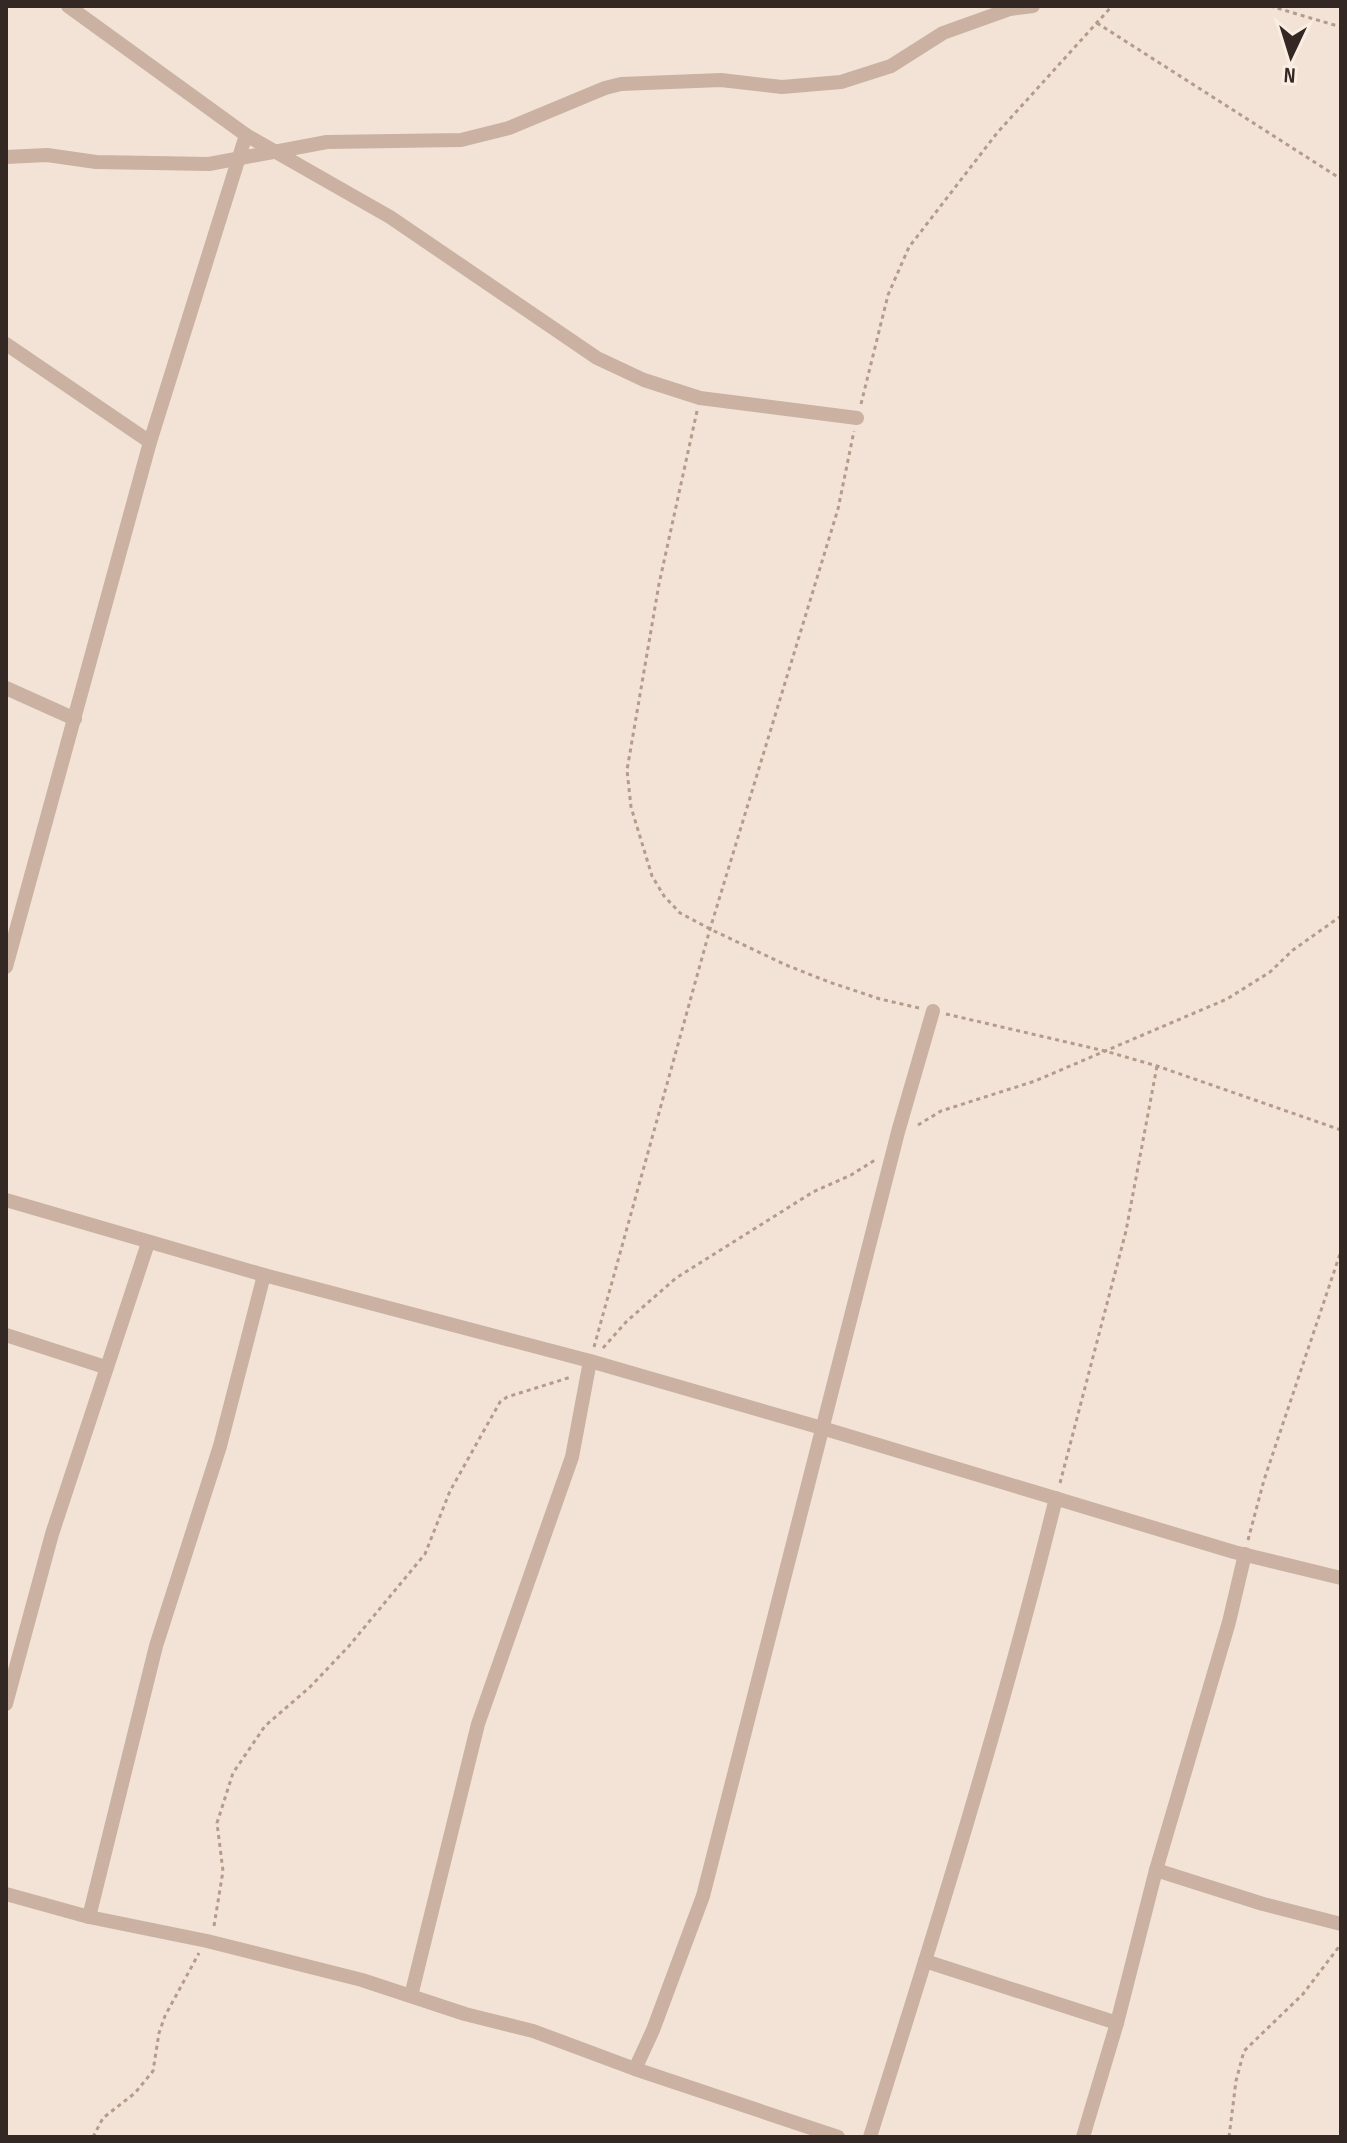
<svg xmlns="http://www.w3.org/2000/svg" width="1347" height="2143" viewBox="0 0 1347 2143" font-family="'Sofia Sans Condensed',sans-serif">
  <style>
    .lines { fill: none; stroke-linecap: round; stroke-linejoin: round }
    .path { stroke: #b59b8c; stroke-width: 3; stroke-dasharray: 4 4; stroke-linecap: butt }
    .minor { stroke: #cab1a2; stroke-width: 14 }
  </style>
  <rect width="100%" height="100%" fill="#f2e3d6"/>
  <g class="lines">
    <g class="path">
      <path d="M 1270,6 L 1341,27"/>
      <path d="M 1097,23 L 1341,179"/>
      <path d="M 861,404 L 888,295 L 909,247 L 997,133 L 1112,6"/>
      <path d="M 697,411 L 659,584 L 627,770 L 631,807 L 652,876 L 664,896 L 680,913 L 710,929 L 786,965 L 829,982 L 880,999 L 919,1008"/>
      <path d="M 946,1014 L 1105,1051 L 1157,1066 L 1341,1130"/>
      <path d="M 918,1125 L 941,1111 L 1035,1081 L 1227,999 L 1270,972 L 1293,950 L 1341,916"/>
      <path d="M 594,1347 L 710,929 L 838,509 L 854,431"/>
      <path d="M 603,1348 L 627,1321 L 676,1278 L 813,1192 L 851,1175 L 875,1160"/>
      <path d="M 1060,1483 L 1126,1231 L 1157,1066"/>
      <path d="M 1248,1540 L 1264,1480 L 1341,1251"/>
      <path d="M 214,1926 L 223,1871 L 217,1823 L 233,1773 L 265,1726 L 310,1687 L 349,1646 L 425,1554 L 450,1491 L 500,1402 L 507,1397 L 571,1377"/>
      <path d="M 93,2137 L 103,2118 L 135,2093 L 153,2071 L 159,2033 L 165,2016 L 199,1953"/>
      <path d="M 1229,2137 L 1236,2081 L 1244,2051 L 1303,1994 L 1341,1944"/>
    </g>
    <g class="minor">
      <path d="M 68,6 L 246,135 L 390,217 L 597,358 L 644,380 L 700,398 L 857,418"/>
      <path d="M 6,157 L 47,155 L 96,162 L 209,164 L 327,142 L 461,140 L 509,128 L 605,88 L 621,84 L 721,80 L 782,87 L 841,82 L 891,66 L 943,33 L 1010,9 L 1033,6"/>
      <path d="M 6,344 L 150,442"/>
      <path d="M 6,688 L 75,719"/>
      <path d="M 6,967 L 150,442 L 246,135"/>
      <path d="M 6,1200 L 264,1275 L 590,1361 L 822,1428 L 1234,1552 L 1341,1578"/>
      <path d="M 6,1335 L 105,1367"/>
      <path d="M 6,1704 L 52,1534 L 148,1243"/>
      <path d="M 1156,1870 L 1263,1904 L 1341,1924"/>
      <path d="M 6,1894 L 89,1917 L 207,1941 L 362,1980 L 465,2014 L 533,2031 L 635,2069 L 838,2137"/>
      <path d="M 89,1917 L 156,1646 L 220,1446 L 264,1275"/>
      <path d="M 925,1961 L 1117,2023"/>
      <path d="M 411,1996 L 478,1724 L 572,1457 L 590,1361"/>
      <path d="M 635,2069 L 653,2030 L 703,1896 L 898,1132 L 933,1011"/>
      <path d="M 870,2137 C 937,1925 1003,1713 1056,1498"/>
      <path d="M 1083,2137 L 1117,2023 L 1156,1870 L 1229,1622 L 1245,1554"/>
    </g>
  </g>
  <rect width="1347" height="2143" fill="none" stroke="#342825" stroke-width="16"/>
  <g transform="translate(1291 56) rotate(184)" stroke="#faede2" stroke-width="6" paint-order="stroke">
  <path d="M0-6L14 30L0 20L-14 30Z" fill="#342825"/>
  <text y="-12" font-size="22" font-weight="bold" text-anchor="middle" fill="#342825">N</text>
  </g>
</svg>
